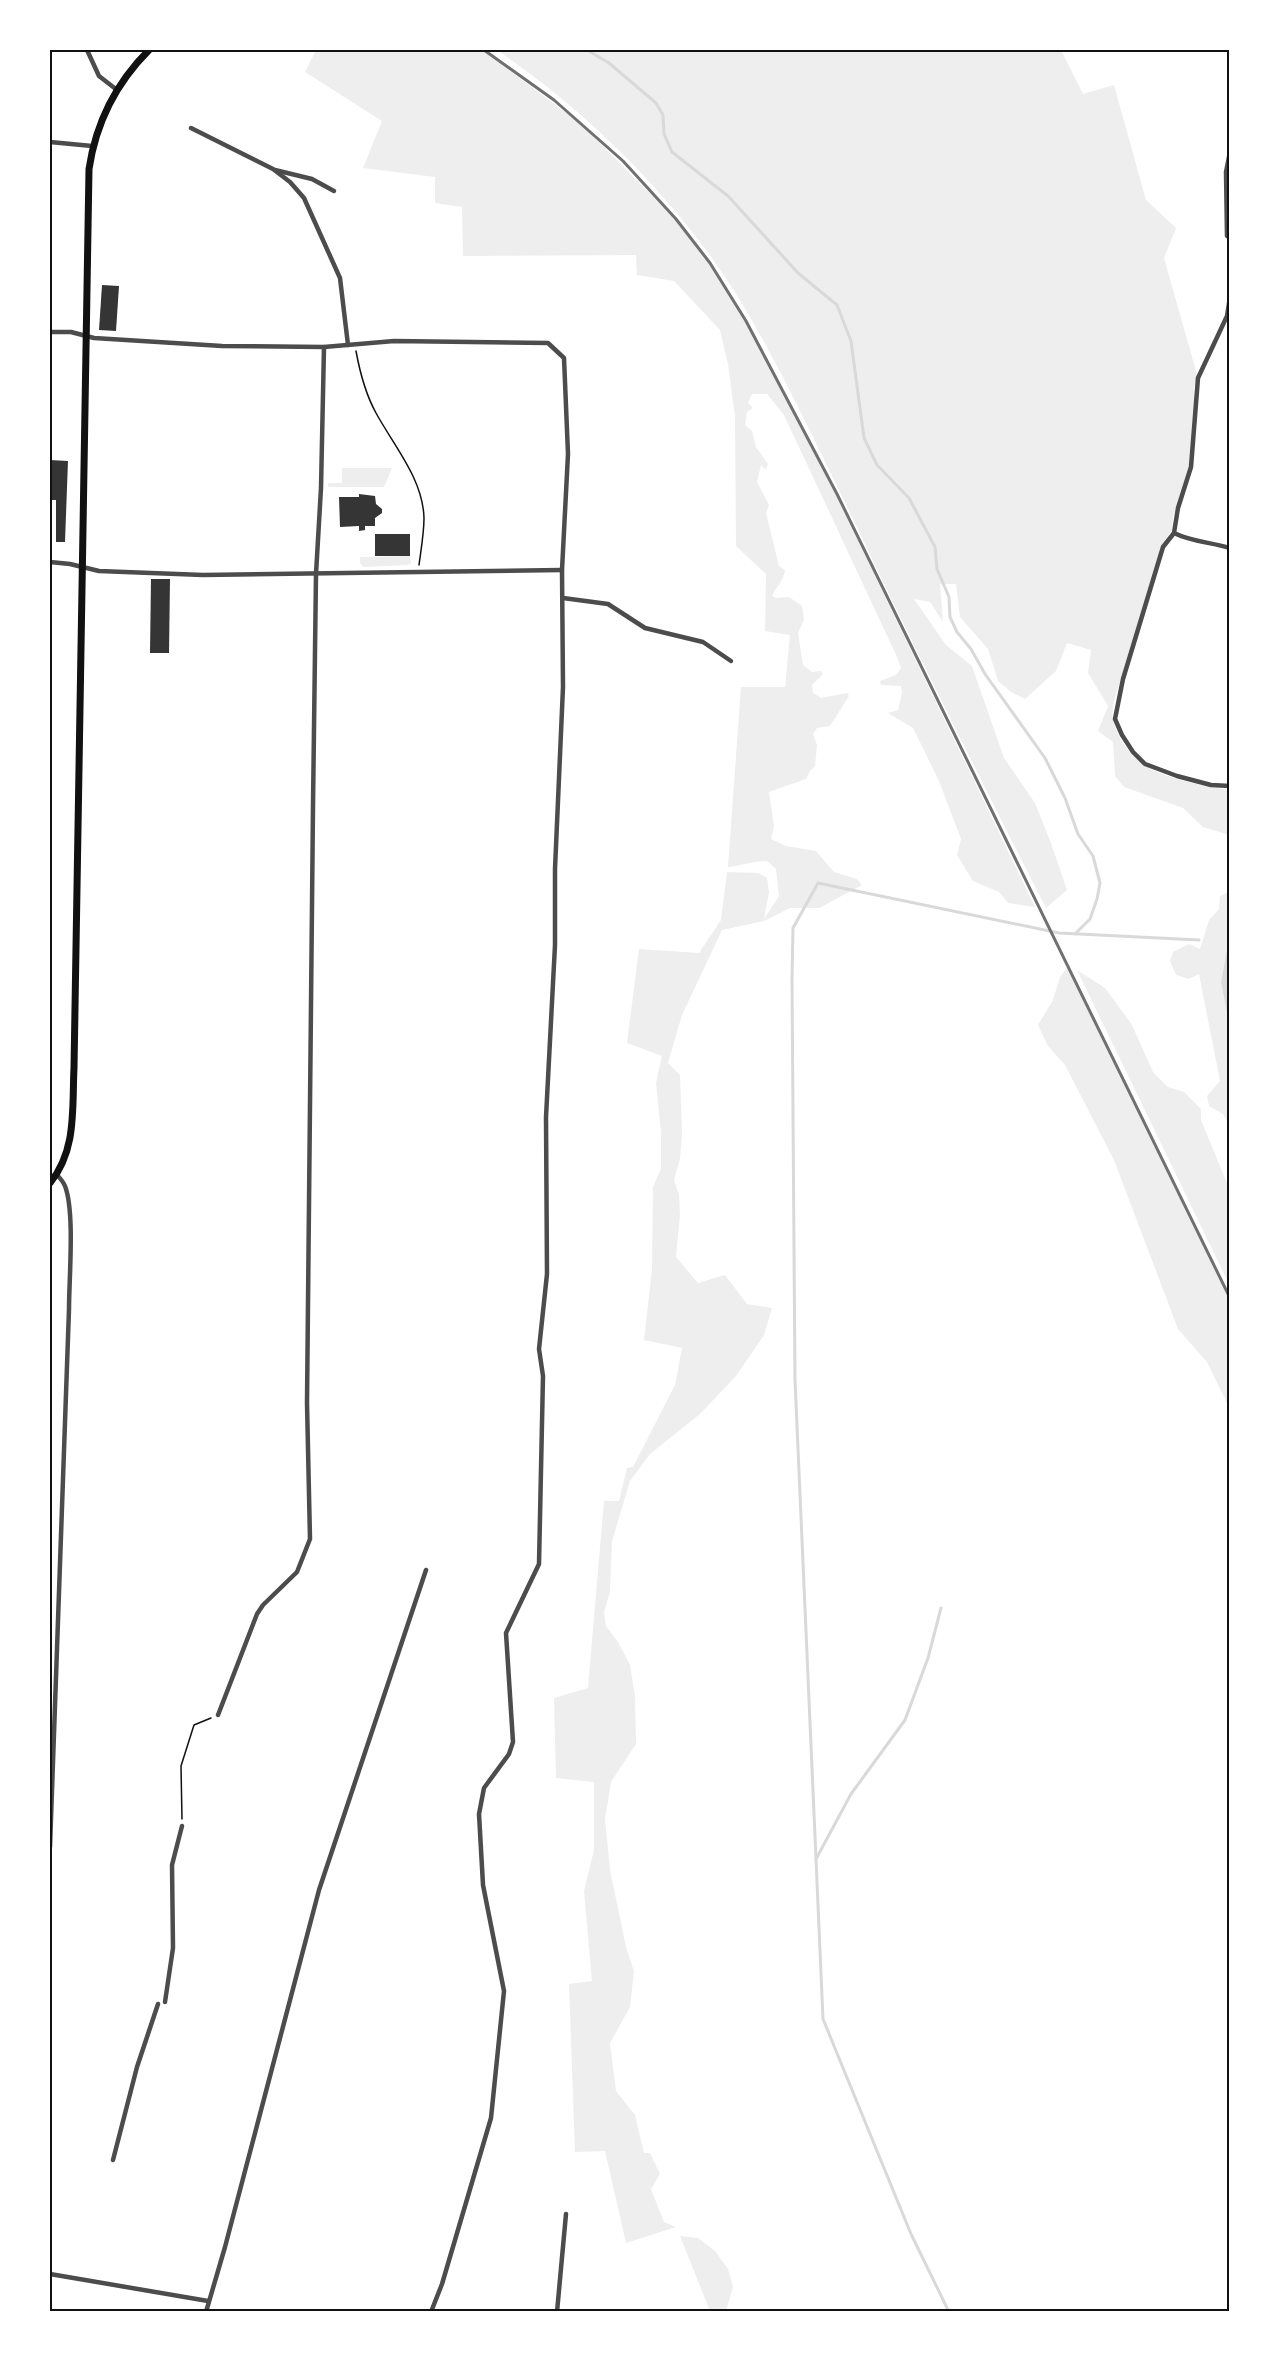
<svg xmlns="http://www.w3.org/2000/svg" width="1279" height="2361" viewBox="0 0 1279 2361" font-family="'PT Serif',serif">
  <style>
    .green { fill: #eee }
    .water { fill: #d9d9d9 }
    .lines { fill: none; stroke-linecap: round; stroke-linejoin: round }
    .stream { stroke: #d9d9d9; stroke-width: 3 }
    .building { fill: #353535 }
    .path { stroke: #111; stroke-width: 1.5 }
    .minor { stroke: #4c4c4c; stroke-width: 4.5 }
    .primary { stroke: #111; stroke-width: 7 }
    .rail { stroke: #707070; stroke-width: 3 }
    .neatline { fill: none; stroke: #111; stroke-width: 2 }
  </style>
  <rect width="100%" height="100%" fill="#fff"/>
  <g class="green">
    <path d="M 316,50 L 482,50 L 581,124 L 675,219 L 709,263 L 764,353 L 836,495 L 1035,907 L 1008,903 L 999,892 L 973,881 L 957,855 L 961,839 L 939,781 L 913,728 L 888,713 L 898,710 L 902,693 L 901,686 L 881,685 L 880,681 L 896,675 L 901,668 L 897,657 L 784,415 L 767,394 L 752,394 L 748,403 L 753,408 L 747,412 L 745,425 L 752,431 L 756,447 L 768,464 L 766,470 L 761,465 L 757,482 L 769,505 L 766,513 L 779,566 L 785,570 C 784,580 776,587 772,596 L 776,598 L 789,597 L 802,606 L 804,620 L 798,633 L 803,665 L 812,672 L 821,671 L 823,674 L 812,685 L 813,693 L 821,698 L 847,693 L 849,696 L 830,726 L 817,728 L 813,734 L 817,745 L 815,766 L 810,771 L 806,779 L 769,792 L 774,826 L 771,839 L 786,846 L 816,851 L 834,872 L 857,879 L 862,885 L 819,908 L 790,908 L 764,921 L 722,930 L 682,1015 L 668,1063 L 680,1075 L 682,1132 L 680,1159 L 674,1180 L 679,1195 L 680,1214 L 676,1257 L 698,1283 L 725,1275 L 747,1304 L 772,1308 L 764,1335 L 736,1376 L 700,1414 L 650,1454 L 630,1481 L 612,1541 L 610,1592 L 604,1612 L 606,1626 L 618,1642 L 630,1665 L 635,1696 L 636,1744 L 611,1782 L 605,1819 L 610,1870 L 626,1947 L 634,1971 L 630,2007 L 610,2043 L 616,2091 L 635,2115 L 644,2153 L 650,2153 L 660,2174 L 651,2189 L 664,2222 L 676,2227 L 626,2243 L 605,2151 L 575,2152 L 569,1984 L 592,1981 L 584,1891 L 594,1850 L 594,1782 L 556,1778 L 554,1698 L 588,1688 L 604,1501 L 619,1501 L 627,1468 L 633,1467 L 675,1385 L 682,1348 L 644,1340 L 652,1269 L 653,1187 L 661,1169 L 661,1132 L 656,1083 L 662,1056 L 627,1043 L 639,949 L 699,953 L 721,920 L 727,872 L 759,873 L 767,878 L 769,892 L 764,919 L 779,896 L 776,869 L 767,861 C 751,861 742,866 728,867 L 741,687 L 785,687 L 790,635 L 765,631 L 766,574 L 736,546 L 735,417 L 728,364 L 720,330 L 674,281 L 637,275 L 636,255 L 463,256 L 462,207 L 435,203 L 435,177 L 363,168 L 382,121 L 305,72 Z"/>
    <path d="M 497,50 L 1061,50 L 1083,94 L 1114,85 L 1146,200 L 1176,228 L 1164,258 L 1198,378 L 1194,387 L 1194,420 L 1189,467 L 1173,517 L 1172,530 L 1161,546 L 1114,701 C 1113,707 1112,714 1113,720 C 1116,736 1131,757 1144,765 C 1163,778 1207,787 1229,790 L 1229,835 L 1203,827 L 1183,808 L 1124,787 L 1115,776 L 1113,742 L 1098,731 L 1108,706 L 1088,673 L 1091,650 L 1067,643 L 1056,671 L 1025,699 L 1011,692 L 998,681 L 988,649 L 960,617 L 956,584 L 940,584 L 943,622 L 930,602 L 914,599 L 946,645 L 972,666 L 1004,758 L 1035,803 L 1051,843 L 1067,890 L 1046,908 C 992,802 938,695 886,588 C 861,535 835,482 809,429 C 780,371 750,311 712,258 C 652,176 580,107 497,50 Z"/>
    <path d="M 342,468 L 392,468 L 384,487 L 328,487 L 328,483 L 342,483 Z"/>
    <path d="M 410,556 L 411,563 L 408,565 L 363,567 L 360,563 L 360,557 Z"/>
    <path d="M 1229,892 L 1229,940 L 1221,982 L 1229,1024 L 1229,1124 L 1223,1114 L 1209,1106 L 1207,1096 L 1220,1081 L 1199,974 L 1189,979 L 1176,975 L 1170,961 L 1173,952 L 1189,944 L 1200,949 L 1209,920 L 1219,909 L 1220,896 Z"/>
    <path d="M 1067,968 L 1229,1300 L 1229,1407 L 1207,1362 L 1178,1329 L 1114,1160 L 1065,1065 L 1048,1046 L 1038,1025 L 1053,1000 L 1060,977 Z"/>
    <path d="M 1077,970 L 1105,988 L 1132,1025 L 1153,1072 L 1168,1087 L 1184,1092 L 1201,1109 L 1201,1120 L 1229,1188 L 1229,1284 Z"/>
    <path d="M 680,2236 L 698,2238 L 715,2251 L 728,2269 L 733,2287 L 726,2311 L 710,2311 Z"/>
  </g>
  <path class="water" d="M 1229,939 L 1230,939 L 1229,1024 L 1221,982 Z"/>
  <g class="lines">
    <g class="stream">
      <path d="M 587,50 L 609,63 L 656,103 L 663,115 L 664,134 L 672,152 L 728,196 L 798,273 L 837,305 L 851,341 L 864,438 L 877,465 L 909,498 L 935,547 L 937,569 L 949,597 L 950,617 L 957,632 L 971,649 L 985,674 L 1045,758 L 1065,798 L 1078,834 L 1093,856 L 1100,883 L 1097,899 L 1090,919 L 1075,934"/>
      <path d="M 816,1859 L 851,1794 L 905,1720 L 928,1658 L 941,1608"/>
      <path d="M 949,2312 L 911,2234 L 823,2019 L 795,1380 L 792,979 L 793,928 L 818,883 L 1059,933 L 1199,940"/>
    </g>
  </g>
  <g class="building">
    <path d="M 102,285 L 119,286 L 116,331 L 99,330 Z"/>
    <path d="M 50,460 L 68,461 L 65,542 L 56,542 L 56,500 L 50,500 Z"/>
    <path d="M 359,494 L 375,496 L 376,504 L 382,509 L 382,513 L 375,518 L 375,526 L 365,526 L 365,530 L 359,531 L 359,526 L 340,527 L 339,497 L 359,497 Z"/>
    <rect x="375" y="534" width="35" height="22"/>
    <path d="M 151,579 L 170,579 L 169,653 L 150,653 Z"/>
  </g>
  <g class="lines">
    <g class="path">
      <path d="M 356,351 C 360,373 365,393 376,413 C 394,446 423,479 424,518 C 424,533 421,550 419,565"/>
      <path d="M 182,1819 L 181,1766 L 194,1725 L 211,1718"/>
    </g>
    <g class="minor">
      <path d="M 87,50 L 99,76 L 117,90"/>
      <path d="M 191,128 L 273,169 L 290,182 L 304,198 L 340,278 L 348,345"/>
      <path d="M 50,142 L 92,146"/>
      <path d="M 1230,152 L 1226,172 L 1227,236 L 1230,238"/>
      <path d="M 275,170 L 312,179 L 334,191"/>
      <path d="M 1230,297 L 1227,316 L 1198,378 L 1191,467 L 1178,508 L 1174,533 L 1163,547 L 1123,679 L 1115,719 L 1122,735 L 1133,752 L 1145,764 L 1177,776 L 1211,785 L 1230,786"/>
      <path d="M 50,332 L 71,332 L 94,338 L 222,346 L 324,347 L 394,341 L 548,343 L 564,358 L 568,454 L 562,570 L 563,687 L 555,869 L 555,945 L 546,1117 L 547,1274 L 539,1349 L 543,1376 L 539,1564 L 506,1633 L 513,1742 L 509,1754 L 484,1788 L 479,1814 L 483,1885 L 504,1991 L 491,2118 L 442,2284 L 431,2312"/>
      <path d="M 1174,533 C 1192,542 1210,542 1230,548"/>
      <path d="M 50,562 L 70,564 L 99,571 L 203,575 L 562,570"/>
      <path d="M 563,598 L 608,604 L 645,628 L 703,642 L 731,661"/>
      <path d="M 218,1715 L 257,1614 L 263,1605 L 297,1572 L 310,1539 L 307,1403 L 313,806 L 316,574 L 321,488 L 324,347"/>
      <path d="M 50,1847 L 69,1309 C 69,1278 75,1212 65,1186 C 63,1181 60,1178 56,1174"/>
      <path d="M 165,2002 L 173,1948 L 172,1865 L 182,1826"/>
      <path d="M 113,2160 L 137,2067 L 158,2004"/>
      <path d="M 50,2274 L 208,2301"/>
      <path d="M 206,2312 L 225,2247 L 319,1890 L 426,1570"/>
      <path d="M 557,2312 L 566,2214"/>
    </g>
    <path class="primary" d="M 50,1183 C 77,1150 72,1108 74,1068 L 89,169 C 96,122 116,83 149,50"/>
    <path class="rail" d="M 484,50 L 554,100 L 623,161 L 676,219 L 710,263 L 746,321 L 837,494 L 1230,1298"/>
  </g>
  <rect width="1279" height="2361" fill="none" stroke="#ffffff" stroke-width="102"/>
  <rect x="51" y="51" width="1177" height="2259" class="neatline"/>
</svg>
